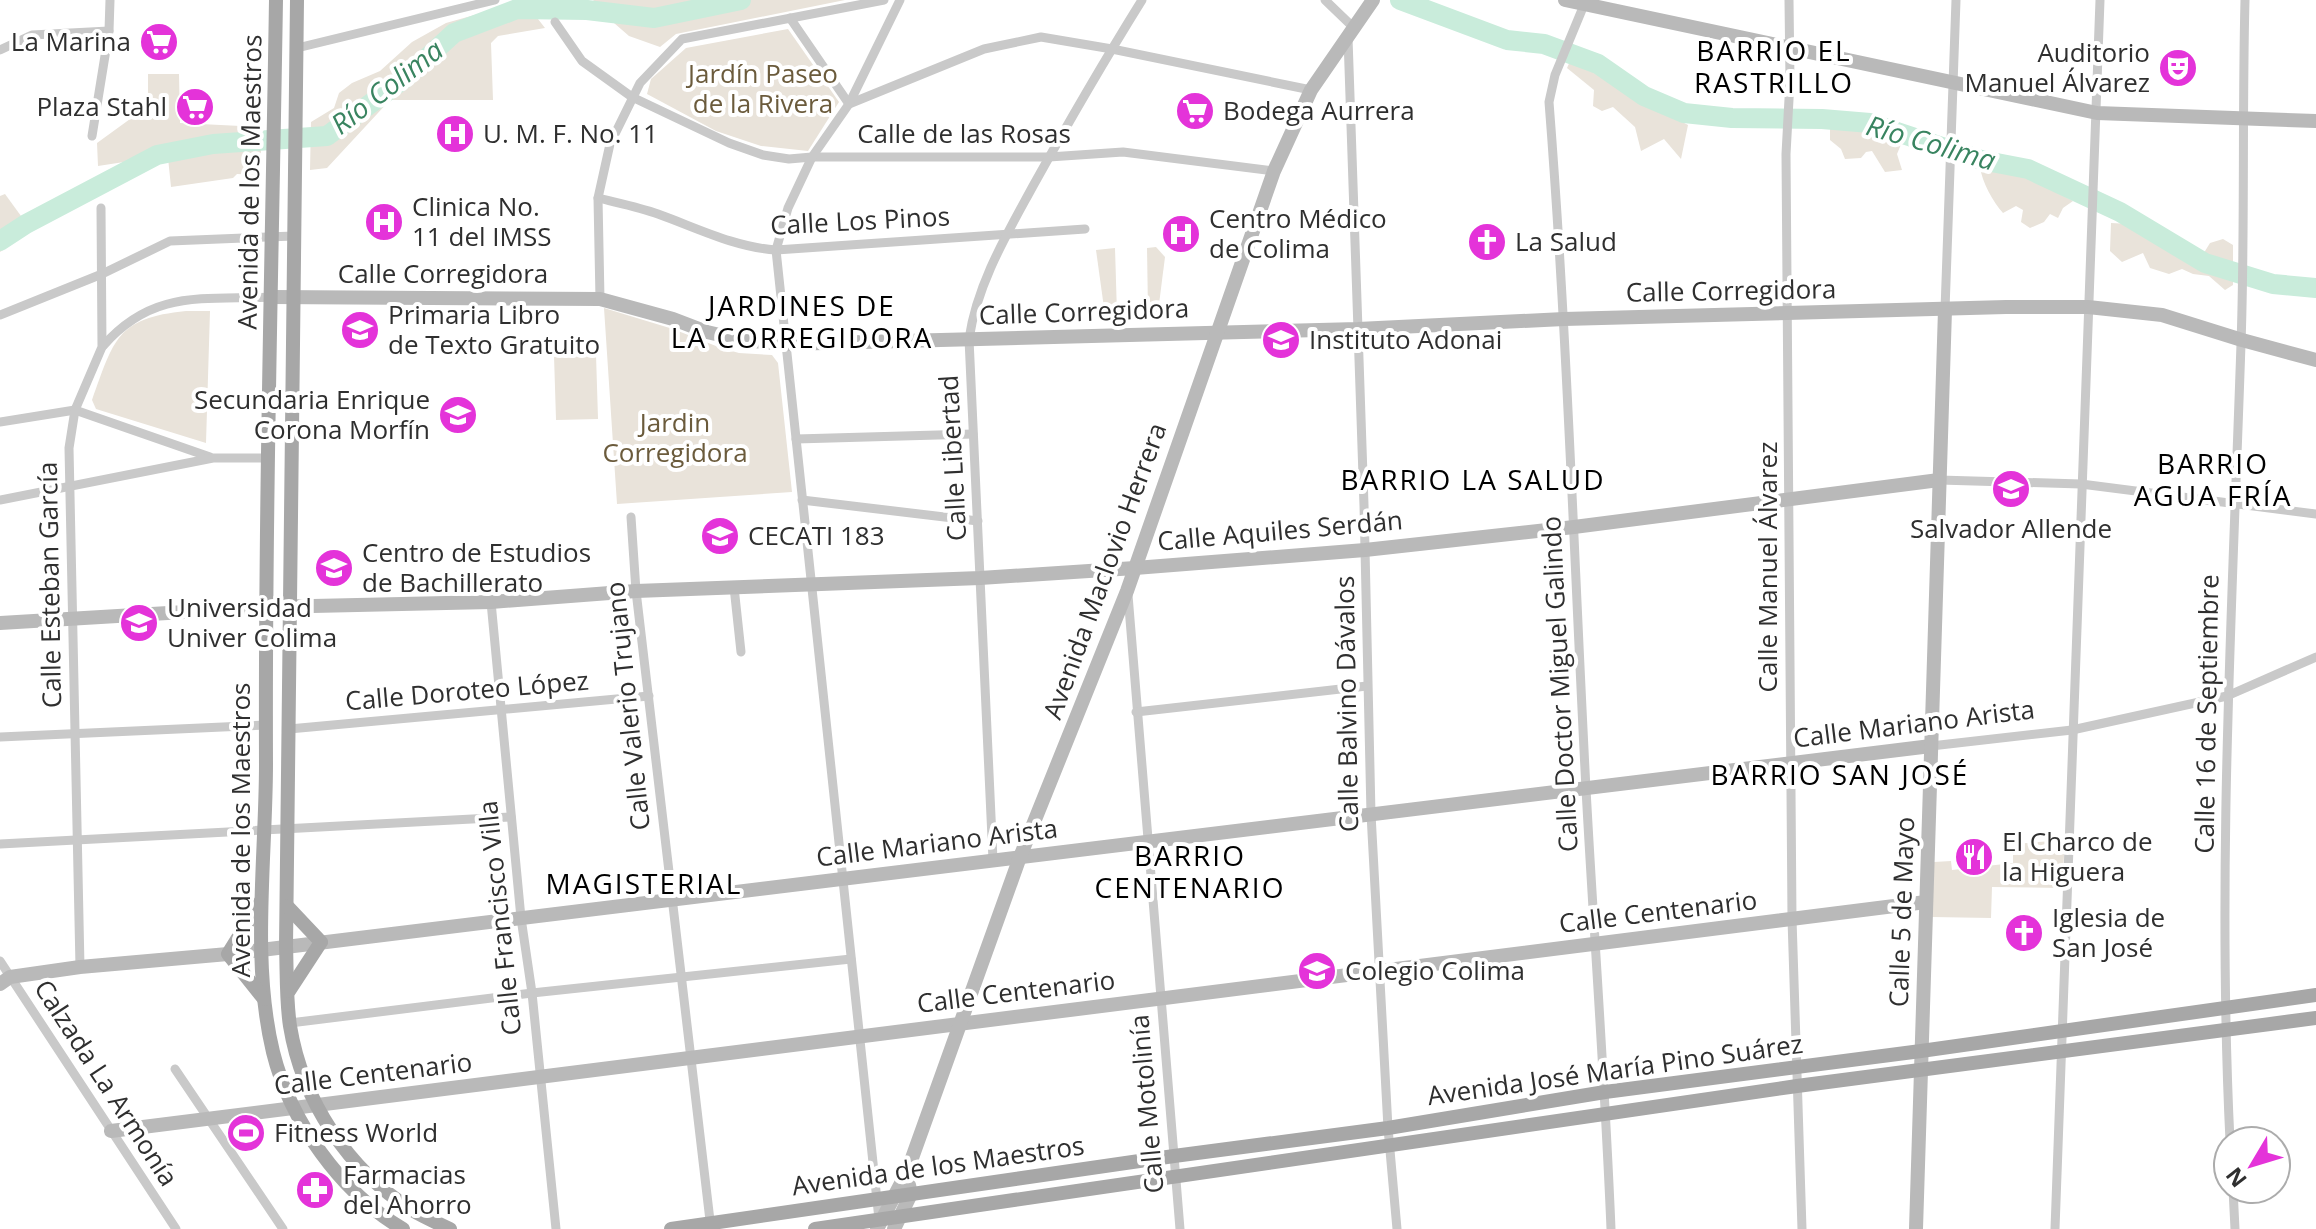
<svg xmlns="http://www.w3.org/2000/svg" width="2316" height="1229" viewBox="0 0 2316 1229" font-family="'Open Sans',sans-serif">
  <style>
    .green { fill: #e9e3da }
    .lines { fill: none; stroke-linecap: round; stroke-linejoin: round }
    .river { stroke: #c9ecdb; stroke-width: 20 }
    .street { stroke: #c9c9c9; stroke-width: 9 }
    .secondary { stroke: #b9b9b9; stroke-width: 14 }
    .primary { stroke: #a7a7a7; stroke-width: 14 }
    .labels { text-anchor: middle; stroke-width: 8; stroke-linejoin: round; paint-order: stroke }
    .poi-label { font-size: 26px; fill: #2f2f2f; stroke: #fff; text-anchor: start }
    .park-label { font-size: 26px; fill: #6b5b3c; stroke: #fff }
    .street-label { font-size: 26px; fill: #2f2f2f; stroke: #fff }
    .neighbourhood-label { font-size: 28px; letter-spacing: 2px; fill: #000; stroke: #fff }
    .water-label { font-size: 28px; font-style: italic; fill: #398460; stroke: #fff }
  </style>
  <rect width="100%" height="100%" fill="#fff"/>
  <g class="green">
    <path d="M 594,0 L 845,0 L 676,34 L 660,47 L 629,36 L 591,3 Z"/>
    <path d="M 524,1 L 545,28 L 498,36 L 491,43 L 493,100 L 390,100 L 327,168 L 310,170 L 311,122 L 334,108 L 339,93 L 352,83 L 380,71 L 412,42 L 446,23 Z"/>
    <path d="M 788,29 L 839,102 L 808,151 L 761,146 L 716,131 L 647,94 L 651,79 L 686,48 Z"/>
    <path d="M 1571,59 L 1597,68 L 1648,104 L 1688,125 L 1681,159 L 1664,139 L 1641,151 L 1635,127 L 1613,107 L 1602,111 L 1593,106 L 1594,90 L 1567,68 Z"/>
    <path d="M 148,74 L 179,74 L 180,123 L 261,127 L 261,175 L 237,174 L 233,178 L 171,187 L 167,148 L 124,162 L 98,166 L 97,143 L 148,106 Z"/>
    <path d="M 1867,127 L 1902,142 L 1897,154 L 1902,170 L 1885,172 L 1872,151 L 1866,152 L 1861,158 L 1845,159 L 1841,149 L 1830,140 L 1830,128 Z"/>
    <path d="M 1980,167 L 2029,178 L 2073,201 L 2063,208 L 2058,218 L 2050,214 L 2044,222 L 2030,228 L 2021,222 L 2023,210 L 2016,206 L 2003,213 C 1993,202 1982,182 1980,167 Z"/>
    <path d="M 5,194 L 29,227 L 27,234 L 0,252 L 0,196 Z"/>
    <path d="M 2111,223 L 2130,224 L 2157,230 L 2174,249 L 2189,248 L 2202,256 L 2210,243 L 2223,239 L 2233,245 L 2233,285 L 2225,290 L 2209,276 L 2193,274 L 2182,269 L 2169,274 L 2150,268 L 2143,253 L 2122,262 L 2110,251 Z"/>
    <path d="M 1156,247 L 1165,257 L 1158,312 L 1148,311 L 1147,248 Z"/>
    <path d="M 1115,248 L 1117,314 L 1105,315 L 1096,250 Z"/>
    <path d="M 604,308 L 673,329 L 721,348 L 739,353 L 772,355 L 778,363 L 792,492 L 617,504 Z"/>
    <path d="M 186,311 L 210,311 L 206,443 L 96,409 L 92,400 C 114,340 116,318 186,311 Z"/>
    <path d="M 596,355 L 598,419 L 556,420 L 554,356 Z"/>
    <path d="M 2065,840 L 2062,888 L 1992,887 L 1991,918 L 1932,917 L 1934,862 L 1951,861 L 1952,870 L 2013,863 L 2013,844 Z"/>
  </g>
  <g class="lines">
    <g class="river">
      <path d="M 1400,0 L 1507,40 L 1544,44 L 1598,64 L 1644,96 L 1684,113 L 1732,118 L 1822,119 L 1870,123 L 1981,160 L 2028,169 L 2120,212 L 2205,263 L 2273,284 L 2316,288"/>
      <path d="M 0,241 L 26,224 L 157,155 L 213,144 L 327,136 L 405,78 L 454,33 L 517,9 L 587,10 L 654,18 L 741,0"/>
    </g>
    <g class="street">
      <path d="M 1325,0 L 1353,27"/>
      <path d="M 1586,0 L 1555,75 L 1549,102 C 1567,331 1574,560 1586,789 C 1594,936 1605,1082 1611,1229"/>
      <path d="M 1789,0 L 1790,81 L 1786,154 L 1792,919 L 1802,1229"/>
      <path d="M 790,18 L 849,104 L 984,49 L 1041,37 L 1112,49 L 1311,90"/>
      <path d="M 555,22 L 582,61 L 632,97 L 729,143 L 763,155 L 789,159 L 812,157 L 1049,157 L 1123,152 L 1274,171"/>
      <path d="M 1348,38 L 1364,505 L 1371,814 L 1388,1128 L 1397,1229"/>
      <path d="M 297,48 L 495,0"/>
      <path d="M 0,50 L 32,35 L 109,31"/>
      <path d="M 92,136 L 109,31 L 110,0"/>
      <path d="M 598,198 C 618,203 639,207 658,214 C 697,228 734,247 776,250 L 1085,229"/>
      <path d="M 600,299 L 598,198 L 610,144 L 640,83 L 682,39 L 884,0"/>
      <path d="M 1945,310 L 1956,0"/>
      <path d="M 0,315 L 102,274 L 170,241 L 294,236"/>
      <path d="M 103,346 C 153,289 203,300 272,297"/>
      <path d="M 0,422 L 75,410 L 210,457"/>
      <path d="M 796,439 L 973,434"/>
      <path d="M 1939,480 L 2081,484 L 2316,514"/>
      <path d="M 0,500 L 213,458 L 268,458"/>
      <path d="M 802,500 L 978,521"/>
      <path d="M 631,517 L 636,591 L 711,1229"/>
      <path d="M 734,587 L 741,652"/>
      <path d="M 1128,595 L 1180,1229"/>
      <path d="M 491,602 L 521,918 L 532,993 L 556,1229"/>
      <path d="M 1136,712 L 1367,686"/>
      <path d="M 289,729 L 649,696"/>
      <path d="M 0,737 L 266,725"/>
      <path d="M 1931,746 L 2072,730 L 2227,696 L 2316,657"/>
      <path d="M 0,844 L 511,817"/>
      <path d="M 993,860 L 969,339 C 977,284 1007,234 1033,186 C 1068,123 1104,61 1142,0"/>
      <path d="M 0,961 L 176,1229"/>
      <path d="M 80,967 L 69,448 L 75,410 L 102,347 L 101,208"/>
      <path d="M 290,1023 L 532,993 L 851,959"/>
      <path d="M 175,1069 L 283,1229"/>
      <path d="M 2230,1141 C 2217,875 2232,610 2241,344 C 2245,230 2242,115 2245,0"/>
      <path d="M 2233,1189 L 2235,1229"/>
      <path d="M 879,1219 L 776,250 L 788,208 L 812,157 L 849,104 L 900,0"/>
      <path d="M 2055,1229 L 2100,0"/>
    </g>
    <g class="secondary">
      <path d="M 1565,0 L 2097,113 L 2316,121"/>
      <path d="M 272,297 L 600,299 L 673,319 L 707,332 L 741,340 L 786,344 L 1358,329 L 1564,319 L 2006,307 L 2088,307 L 2162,315 L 2242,340 L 2316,360"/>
      <path d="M 0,623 L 268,607 L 491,602 L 636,591 L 980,578 L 1135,568 L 1365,550 L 1574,527 L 1939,480"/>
      <path d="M 0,984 L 10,977 L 80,967 L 228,954 L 1931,746"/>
      <path d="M 111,1131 L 1926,902"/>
      <path d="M 877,1229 L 907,1172 L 1020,857 L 1127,591 L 1274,171 L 1311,90 L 1373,0"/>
      <path d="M 894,1229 L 911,1194 L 909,1185"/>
      <path d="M 1916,1229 L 1945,310"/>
    </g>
    <g class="primary">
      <path d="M 276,0 C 272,254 265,509 266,764 C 266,857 251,961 273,1052 C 290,1121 341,1193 403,1229"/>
      <path d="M 297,0 L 286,946 C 287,972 286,1000 290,1026 C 302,1100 348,1170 412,1210 C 424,1217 437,1223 450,1229"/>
      <path d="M 261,901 L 228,954 L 264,999"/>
      <path d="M 287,906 L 321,942 L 289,991"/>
      <path d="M 671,1229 L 1174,1156 L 1388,1128 L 1605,1092 L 1921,1051 L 2316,995"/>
      <path d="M 815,1229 L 1797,1086 L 2316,1018"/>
    </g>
  </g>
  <defs>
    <symbol id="supermarket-disc" viewBox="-11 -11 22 22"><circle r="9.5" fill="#e433d9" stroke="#fff"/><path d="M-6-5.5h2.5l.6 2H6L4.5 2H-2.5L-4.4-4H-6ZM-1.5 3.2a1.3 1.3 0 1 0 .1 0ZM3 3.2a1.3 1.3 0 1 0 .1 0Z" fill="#fff"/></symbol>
    <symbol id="theatre-disc" viewBox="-11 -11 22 22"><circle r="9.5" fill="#e433d9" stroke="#fff"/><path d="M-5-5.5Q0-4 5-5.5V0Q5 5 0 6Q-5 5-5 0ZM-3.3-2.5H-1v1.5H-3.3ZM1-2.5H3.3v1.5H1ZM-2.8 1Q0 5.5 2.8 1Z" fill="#fff"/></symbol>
    <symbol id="hospital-disc" viewBox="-11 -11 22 22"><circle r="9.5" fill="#e433d9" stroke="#fff"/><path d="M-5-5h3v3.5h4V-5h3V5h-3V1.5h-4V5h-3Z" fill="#fff"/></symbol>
    <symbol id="church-disc" viewBox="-11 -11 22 22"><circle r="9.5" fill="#e433d9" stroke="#fff"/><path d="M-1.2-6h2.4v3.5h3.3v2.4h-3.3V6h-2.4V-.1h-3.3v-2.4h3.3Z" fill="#fff"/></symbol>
    <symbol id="school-disc" viewBox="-11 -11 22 22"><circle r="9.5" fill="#e433d9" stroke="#fff"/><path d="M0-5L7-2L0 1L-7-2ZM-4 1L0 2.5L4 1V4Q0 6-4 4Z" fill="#fff"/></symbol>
    <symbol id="university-disc" viewBox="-11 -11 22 22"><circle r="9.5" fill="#e433d9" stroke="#fff"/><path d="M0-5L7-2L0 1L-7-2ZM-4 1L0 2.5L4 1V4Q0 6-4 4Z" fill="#fff"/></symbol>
    <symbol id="restaurant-disc" viewBox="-11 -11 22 22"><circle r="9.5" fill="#e433d9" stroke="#fff"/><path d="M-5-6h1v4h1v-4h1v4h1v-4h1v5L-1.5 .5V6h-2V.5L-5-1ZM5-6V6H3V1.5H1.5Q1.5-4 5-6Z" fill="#fff"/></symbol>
    <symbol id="stadium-disc" viewBox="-11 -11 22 22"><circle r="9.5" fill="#e433d9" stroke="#fff"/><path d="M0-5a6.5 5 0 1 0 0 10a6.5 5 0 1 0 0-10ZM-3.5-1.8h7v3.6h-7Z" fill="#fff"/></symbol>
    <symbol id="pharmacy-disc" viewBox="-11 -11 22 22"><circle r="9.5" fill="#e433d9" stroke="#fff"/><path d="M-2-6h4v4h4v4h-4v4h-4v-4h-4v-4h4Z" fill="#fff"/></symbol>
  </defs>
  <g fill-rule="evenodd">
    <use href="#supermarket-disc" x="137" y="20" width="44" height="44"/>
    <use href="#theatre-disc" x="2156" y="46" width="44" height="44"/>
    <use href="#supermarket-disc" x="173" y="85" width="44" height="44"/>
    <use href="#supermarket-disc" x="1173" y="89" width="44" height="44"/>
    <use href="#hospital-disc" x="433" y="112" width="44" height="44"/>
    <use href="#hospital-disc" x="362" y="200" width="44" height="44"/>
    <use href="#hospital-disc" x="1159" y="212" width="44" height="44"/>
    <use href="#church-disc" x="1465" y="220" width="44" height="44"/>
    <use href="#school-disc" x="338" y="308" width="44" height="44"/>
    <use href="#school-disc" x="1259" y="318" width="44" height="44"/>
    <use href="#school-disc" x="436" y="393" width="44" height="44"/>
    <use href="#school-disc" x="1989" y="467" width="44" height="44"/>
    <use href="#university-disc" x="698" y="514" width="44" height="44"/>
    <use href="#university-disc" x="312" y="546" width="44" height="44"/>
    <use href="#university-disc" x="117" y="601" width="44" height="44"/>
    <use href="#restaurant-disc" x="1952" y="835" width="44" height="44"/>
    <use href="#church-disc" x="2002" y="911" width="44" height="44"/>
    <use href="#school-disc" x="1295" y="949" width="44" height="44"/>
    <use href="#stadium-disc" x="224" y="1111" width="44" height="44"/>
    <use href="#pharmacy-disc" x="293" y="1168" width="44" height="44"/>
  </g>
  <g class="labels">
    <g class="poi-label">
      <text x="131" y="51" text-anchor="end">La Marina</text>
      <text x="2150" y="62" text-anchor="end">Auditorio<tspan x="2150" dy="30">Manuel Álvarez</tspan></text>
      <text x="167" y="116" text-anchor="end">Plaza Stahl</text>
      <text x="1223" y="120">Bodega Aurrera</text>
      <text x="483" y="143">U. M. F. No. 11</text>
      <text x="412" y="216">Clinica No.<tspan x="412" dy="30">11 del IMSS</tspan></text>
      <text x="1209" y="228">Centro Médico<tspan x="1209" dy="30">de Colima</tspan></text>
      <text x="1515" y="251">La Salud</text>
      <text x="388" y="324">Primaria Libro<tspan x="388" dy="30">de Texto Gratuito</tspan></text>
      <text x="1309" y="349">Instituto Adonai</text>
      <text x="430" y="409" text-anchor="end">Secundaria Enrique<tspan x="430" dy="30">Corona Morfín</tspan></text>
      <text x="2011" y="538" text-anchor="middle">Salvador Allende</text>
      <text x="748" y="545">CECATI 183</text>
      <text x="362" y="562">Centro de Estudios<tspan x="362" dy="30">de Bachillerato</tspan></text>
      <text x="167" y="617">Universidad<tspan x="167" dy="30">Univer Colima</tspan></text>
      <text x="2002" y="851">El Charco de<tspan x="2002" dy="30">la Higuera</tspan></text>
      <text x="2052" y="927">Iglesia de<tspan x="2052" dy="30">San José</tspan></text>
      <text x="1345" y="980">Colegio Colima</text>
      <text x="274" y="1142">Fitness World</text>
      <text x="343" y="1184">Farmacias<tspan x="343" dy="30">del Ahorro</tspan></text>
    </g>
    <g class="park-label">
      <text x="763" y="83">Jardín Paseo<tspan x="763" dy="30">de la Rivera</tspan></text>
      <text x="675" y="432">Jardin<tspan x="675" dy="30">Corregidora</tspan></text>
    </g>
    <g class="street-label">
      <text x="964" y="143">Calle de las Rosas</text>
      <text transform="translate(250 182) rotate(-89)" y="9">Avenida de los Maestros</text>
      <text transform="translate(860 221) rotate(-3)" y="9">Calle Los Pinos</text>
      <text x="443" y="283">Calle Corregidora</text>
      <text transform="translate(1731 291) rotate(-1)" y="9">Calle Corregidora</text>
      <text transform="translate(1084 312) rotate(-2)" y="9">Calle Corregidora</text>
      <text transform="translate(953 458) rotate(-93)" y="9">Calle Libertad</text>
      <text transform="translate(1280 531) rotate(-5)" y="9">Calle Aquiles Serdán</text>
      <text transform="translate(1768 567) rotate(-90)" y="9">Calle Manuel Álvarez</text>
      <text transform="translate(1105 571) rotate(-70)" y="9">Avenida Maclovio Herrera</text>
      <text transform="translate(50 585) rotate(-91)" y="9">Calle Esteban García</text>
      <text transform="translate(1560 684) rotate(-93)" y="9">Calle Doctor Miguel Galindo</text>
      <text transform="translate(467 691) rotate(-5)" y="9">Calle Doroteo López</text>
      <text transform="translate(1347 704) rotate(-91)" y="9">Calle Balvino Dávalos</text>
      <text transform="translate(628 706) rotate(-96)" y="9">Calle Valerio Trujano</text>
      <text transform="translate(2207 714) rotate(-89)" y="9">Calle 16 de Septiembre</text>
      <text transform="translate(1914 724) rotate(-7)" y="9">Calle Mariano Arista</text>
      <text transform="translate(241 830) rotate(-90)" y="9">Avenida de los Maestros</text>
      <text transform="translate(937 843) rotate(-7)" y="9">Calle Mariano Arista</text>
      <text transform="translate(1658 912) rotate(-7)" y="9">Calle Centenario</text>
      <text transform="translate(1902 912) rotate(-88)" y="9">Calle 5 de Mayo</text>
      <text transform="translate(500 918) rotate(-96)" y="9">Calle Francisco Villa</text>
      <text transform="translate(1016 992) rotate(-7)" y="9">Calle Centenario</text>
      <text transform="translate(1615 1070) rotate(-8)" y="9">Avenida José María Pino Suárez</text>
      <text transform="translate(373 1074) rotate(-7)" y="9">Calle Centenario</text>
      <text transform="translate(106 1083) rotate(57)" y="9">Calzada La Armonía</text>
      <text transform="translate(1147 1104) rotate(-95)" y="9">Calle Motolinía</text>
      <text transform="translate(938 1166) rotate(-8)" y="9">Avenida de los Maestros</text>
    </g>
    <g class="neighbourhood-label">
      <text x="1774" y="61">BARRIO EL<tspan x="1774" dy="32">RASTRILLO</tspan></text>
      <text x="802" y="316">JARDINES DE<tspan x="802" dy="32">LA CORREGIDORA</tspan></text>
      <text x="2213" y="474">BARRIO<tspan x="2213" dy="32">AGUA FRÍA</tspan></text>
      <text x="1473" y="490">BARRIO LA SALUD</text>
      <text x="1840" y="785">BARRIO SAN JOSÉ</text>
      <text x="1190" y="866">BARRIO<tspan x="1190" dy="32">CENTENARIO</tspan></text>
      <text x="644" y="894">MAGISTERIAL</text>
    </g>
    <g class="water-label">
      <text transform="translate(387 87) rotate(-38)" y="10">Río Colima</text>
      <text transform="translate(1931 143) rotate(16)" y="10">Río Colima</text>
    </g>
  </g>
  <g transform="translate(2252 1165) rotate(232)"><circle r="38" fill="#ffffff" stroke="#acacac" stroke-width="2"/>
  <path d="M0-6L14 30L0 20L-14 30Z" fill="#e433d9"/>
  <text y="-12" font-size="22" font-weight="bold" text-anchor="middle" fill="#2f2f2f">N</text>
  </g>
</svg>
